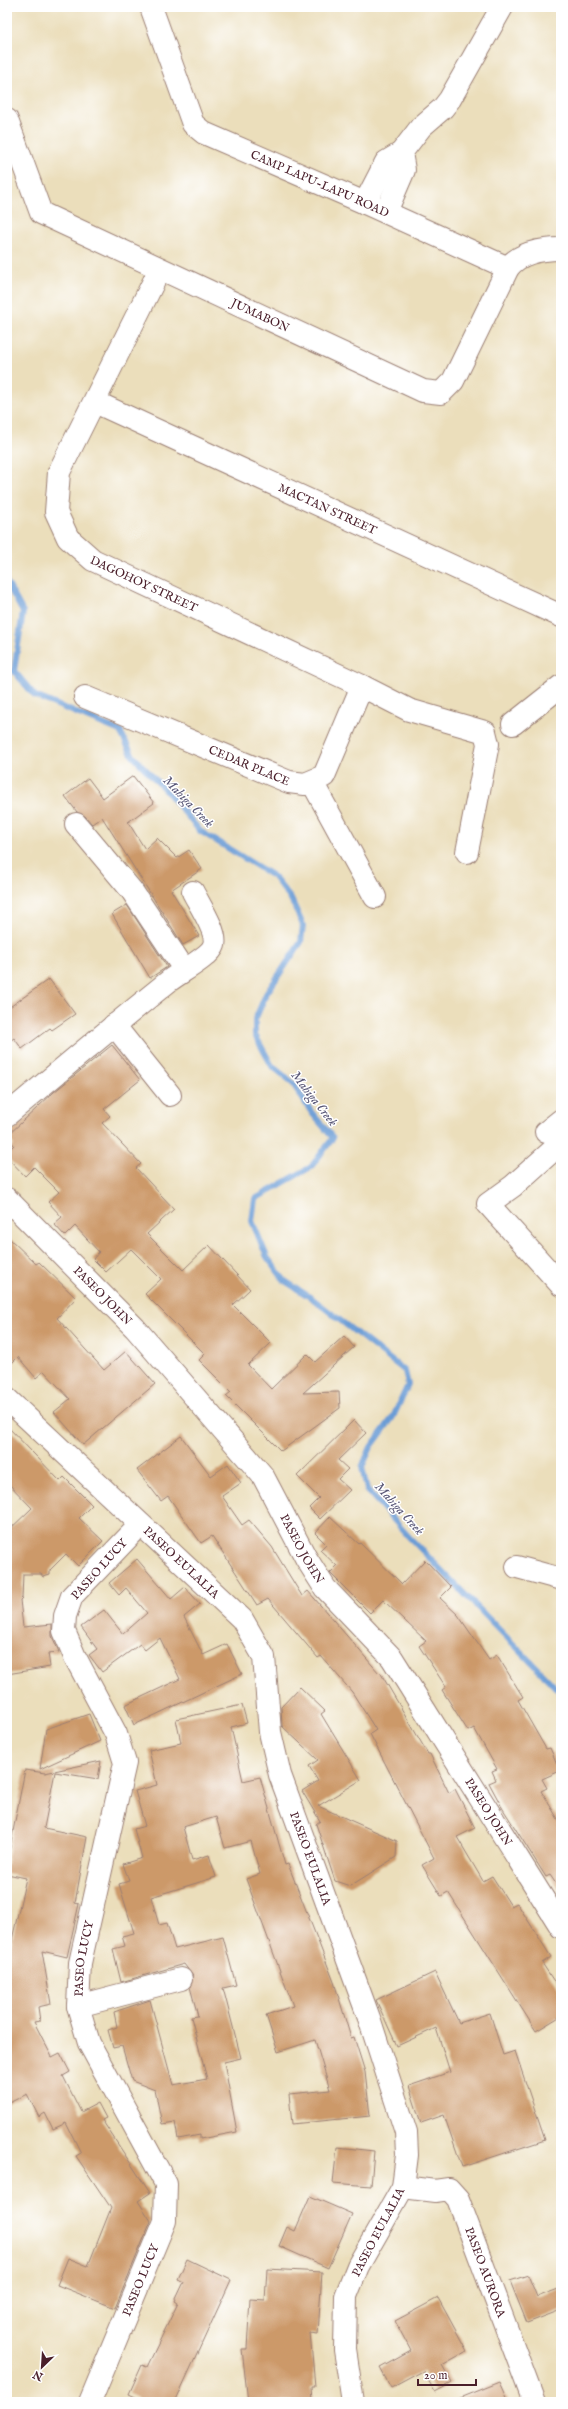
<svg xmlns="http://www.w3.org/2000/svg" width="568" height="2409" viewBox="0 0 568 2409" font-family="'IM FELL English',serif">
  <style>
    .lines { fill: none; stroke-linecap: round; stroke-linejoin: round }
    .stream { stroke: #6b9cd5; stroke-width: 6 }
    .building { fill: #cc9969 }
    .minor-casing { stroke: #9a7e73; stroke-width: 24 }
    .minor { stroke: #fff; stroke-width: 22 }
    .labels { text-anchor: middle; stroke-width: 3; stroke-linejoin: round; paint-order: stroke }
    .street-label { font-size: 12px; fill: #4a1f2b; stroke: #fff }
    .water-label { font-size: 13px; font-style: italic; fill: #595777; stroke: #fff }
  </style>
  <rect width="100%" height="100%" fill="#fff"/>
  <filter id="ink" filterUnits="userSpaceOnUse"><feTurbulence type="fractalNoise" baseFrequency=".025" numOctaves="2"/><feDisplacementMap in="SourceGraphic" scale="8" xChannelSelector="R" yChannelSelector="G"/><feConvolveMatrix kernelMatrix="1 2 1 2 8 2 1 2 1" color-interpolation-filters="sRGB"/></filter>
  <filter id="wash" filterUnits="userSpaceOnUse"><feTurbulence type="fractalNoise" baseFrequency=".012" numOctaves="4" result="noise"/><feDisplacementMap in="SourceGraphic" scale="16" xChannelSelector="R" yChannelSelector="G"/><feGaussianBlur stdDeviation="0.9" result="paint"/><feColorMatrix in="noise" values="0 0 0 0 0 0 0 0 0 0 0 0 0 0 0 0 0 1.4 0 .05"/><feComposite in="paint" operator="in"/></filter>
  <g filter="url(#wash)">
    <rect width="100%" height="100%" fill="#ebdebb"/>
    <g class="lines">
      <path class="stream" d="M 7,583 L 23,612 L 14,671 L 35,696 L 120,731 L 133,756 L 171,796 L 200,831 L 273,876 L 291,899 L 303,925 L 301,942 L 266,994 L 255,1020 L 255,1035 L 272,1066 L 292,1082 L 312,1113 L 333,1138 L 311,1167 L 255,1199 L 252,1221 L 267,1257 L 285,1281 L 313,1299 L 405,1371 L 408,1385 L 393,1417 L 371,1447 L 362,1467 L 367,1490 L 410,1538 L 561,1693"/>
    </g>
    <g id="blocks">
      <g class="building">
        <path d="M 133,776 L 154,803 L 128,822 L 145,849 L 157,838 L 177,858 L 189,850 L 202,869 L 171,890 L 199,936 L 183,945 L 102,817 L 92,824 L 85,816 L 77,812 L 65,796 L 88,778 L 103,798 Z"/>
        <path d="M 127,905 L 167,967 L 150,978 L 112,914 Z"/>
        <path d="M 49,979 L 75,1014 L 52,1030 L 50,1028 L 22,1049 L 14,1038 L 7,1043 L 7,1009 Z"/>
        <path d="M 112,1045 L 140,1080 L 104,1109 L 110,1116 L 102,1123 L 141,1164 L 136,1168 L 174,1209 L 147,1234 L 183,1270 L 209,1245 L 250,1289 L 233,1305 L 271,1343 L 248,1365 L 271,1389 L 307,1354 L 315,1362 L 344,1336 L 354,1347 L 303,1393 L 339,1392 L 340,1408 L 281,1451 L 226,1396 L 231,1392 L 199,1360 L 205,1354 L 145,1294 L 161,1279 L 131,1249 L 106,1272 L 93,1259 L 99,1252 L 75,1226 L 65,1236 L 54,1224 L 62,1217 L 48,1202 L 59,1192 L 34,1167 L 25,1176 L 7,1157 L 7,1152 L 14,1145 L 7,1136 L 54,1092 Z"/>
        <path d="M 7,1236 L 36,1264 L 39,1262 L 76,1298 L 57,1318 L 104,1370 L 126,1351 L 155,1384 L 83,1445 L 54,1412 L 70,1399 L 44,1371 L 36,1378 L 18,1357 L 7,1368 Z"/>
        <path d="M 354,1420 L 366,1433 L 338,1460 L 348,1469 L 338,1479 L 350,1490 L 320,1519 L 309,1508 L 319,1498 L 297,1476 Z"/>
        <path d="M 7,1426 L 60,1481 L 64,1477 L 92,1505 L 79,1518 L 103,1541 L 78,1566 L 66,1554 L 50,1570 L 50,1575 L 43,1577 L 41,1574 L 23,1574 L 22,1598 L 20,1600 L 23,1627 L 52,1624 L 52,1636 L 59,1652 L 48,1653 L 50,1667 L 7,1674 L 7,1532 L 32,1508 L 7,1482 Z"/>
        <path d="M 181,1436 L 211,1476 L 228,1464 L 241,1483 L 222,1496 L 242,1525 L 249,1520 L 272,1547 L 302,1596 L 308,1591 L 379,1673 L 380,1672 L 428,1754 L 430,1754 L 449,1793 L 455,1789 L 475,1828 L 457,1837 L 483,1881 L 492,1876 L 511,1906 L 517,1903 L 551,1957 L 542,1963 L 561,1992 L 561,2016 L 536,2031 L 448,1892 L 441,1896 L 422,1865 L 434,1858 L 370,1734 L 376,1730 L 352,1692 L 321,1656 L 318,1658 L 268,1599 L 257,1605 L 212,1536 L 201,1543 L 168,1496 L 161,1501 L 137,1470 Z"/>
        <path d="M 330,1517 L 359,1544 L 360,1543 L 402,1584 L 425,1560 L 451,1587 L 440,1598 L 458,1615 L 489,1660 L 497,1655 L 523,1697 L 518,1700 L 546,1749 L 550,1748 L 560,1771 L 542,1779 L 547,1788 L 541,1791 L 561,1824 L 561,1891 L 550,1875 L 546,1877 L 503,1809 L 489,1783 L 496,1780 L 492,1771 L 497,1769 L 474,1728 L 468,1731 L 442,1690 L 446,1687 L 419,1646 L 426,1641 L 383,1600 L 370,1613 L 330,1573 L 337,1566 L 320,1550 L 326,1544 L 315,1533 Z"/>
        <path d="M 137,1559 L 171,1599 L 185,1587 L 200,1604 L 184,1617 L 203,1655 L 227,1644 L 242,1674 L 134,1725 L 125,1705 L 180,1679 L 160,1638 L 145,1650 L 140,1644 L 102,1672 L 89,1655 L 97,1649 L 81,1627 L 104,1610 L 123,1634 L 147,1613 L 126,1588 L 119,1595 L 109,1583 Z"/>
        <path d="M 300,1687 L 325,1711 L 321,1714 L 361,1780 L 318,1806 L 397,1841 L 396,1857 L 350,1886 L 335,1881 L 316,1824 L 320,1821 L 302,1791 L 318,1781 L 309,1766 L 318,1760 L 282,1726 L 281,1707 Z"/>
        <path d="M 242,1705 L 247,1723 L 231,1727 L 243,1781 L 260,1777 L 285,1865 L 288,1864 L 334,1982 L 351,2038 L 354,2037 L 365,2072 L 370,2116 L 292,2124 L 289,2094 L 330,2090 L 315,2040 L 278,2052 L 266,2015 L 293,2006 L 246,1879 L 260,1874 L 251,1841 L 225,1848 L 216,1817 L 183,1827 L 192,1860 L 209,1855 L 216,1877 L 151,1897 L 159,1925 L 167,1923 L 175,1949 L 223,1937 L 236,1985 L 223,1988 L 241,2058 L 224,2062 L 237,2132 L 200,2139 L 200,2135 L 178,2139 L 175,2122 L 162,2124 L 155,2090 L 132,2081 L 122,2046 L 113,2048 L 108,2030 L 117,2027 L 114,2012 L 150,2000 L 173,2085 L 207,2079 L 191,2017 L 198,2016 L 190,1987 L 193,1976 L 184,1964 L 121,1982 L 113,1949 L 125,1946 L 122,1936 L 134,1933 L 119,1884 L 129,1881 L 123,1864 L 142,1858 L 134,1829 L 145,1826 L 135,1791 L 157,1785 L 149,1750 L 181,1743 L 176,1719 Z"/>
        <path d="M 89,1714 L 100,1741 L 40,1769 L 46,1729 Z"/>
        <path d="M 101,1761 L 98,1779 L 55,1772 L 44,1828 L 87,1837 L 75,1903 L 79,1904 L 67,1957 L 42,1951 L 51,2004 L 38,2007 L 40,2021 L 34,2022 L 52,2057 L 60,2053 L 70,2072 L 63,2076 L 81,2112 L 98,2103 L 106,2118 L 102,2120 L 150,2193 L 138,2201 L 151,2221 L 115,2308 L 57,2285 L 68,2258 L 88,2266 L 111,2208 L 76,2156 L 81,2153 L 66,2123 L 53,2129 L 45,2113 L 39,2117 L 27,2094 L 7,2104 L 7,1962 L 26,1878 L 7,1874 L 7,1862 L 25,1770 L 45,1773 Z"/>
        <path d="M 435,1972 L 459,2023 L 490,2013 L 503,2055 L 515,2051 L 545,2140 L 462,2167 L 444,2115 L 421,2123 L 409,2086 L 450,2072 L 436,2028 L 397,2046 L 376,2000 Z"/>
        <path d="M 337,2147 L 374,2151 L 371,2186 L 333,2183 Z"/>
        <path d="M 310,2196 L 352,2214 L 328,2268 L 279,2246 L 287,2227 L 295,2231 Z"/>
        <path d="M 187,2259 L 231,2280 L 175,2402 L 146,2402 L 129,2394 L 142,2365 L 147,2367 L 178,2303 L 175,2301 L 184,2282 L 178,2279 Z"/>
        <path d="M 267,2269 L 322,2272 L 318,2334 L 310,2333 L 315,2386 L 312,2386 L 313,2402 L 248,2402 L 242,2349 L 247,2349 L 250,2299 L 265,2300 Z"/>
        <path d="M 528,2275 L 537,2297 L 561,2288 L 561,2310 L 527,2323 L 510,2281 Z"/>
        <path d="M 438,2298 L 467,2351 L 442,2365 L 452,2383 L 435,2392 L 423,2371 L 391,2388 L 380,2368 L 411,2351 L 395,2321 Z"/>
        <path d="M 500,2382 L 509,2402 L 453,2402 L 453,2401 Z"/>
      </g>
    </g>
  </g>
  <g filter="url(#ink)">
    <use href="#blocks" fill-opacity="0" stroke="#9a7e73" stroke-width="1"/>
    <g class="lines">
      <defs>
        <g id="minor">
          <path id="s1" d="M 151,7 L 193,124 L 204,133 L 365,203 L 508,268"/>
          <path id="s2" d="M 7,120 L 41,213 L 423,391 L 441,393 L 453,381 L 508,268 C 520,252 542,249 561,249"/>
          <path d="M 365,203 L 386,162 L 401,153 L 421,127 L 443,108 L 450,99 L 502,7"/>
          <path d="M 386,212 L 404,170 L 401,153"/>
          <path id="s3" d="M 160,269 L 59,472 L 56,512 L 68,538 L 93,560 L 362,686 L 409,710 L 485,732 L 488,744 L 467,852"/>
          <path id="s4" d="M 95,402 L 561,616"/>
          <path id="s5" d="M 85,697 L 289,782 L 305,784 L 324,776 L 362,686"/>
          <path d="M 513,724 L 561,686"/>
          <path d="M 312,782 L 375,897"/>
          <path d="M 76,824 L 132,891 L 184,969"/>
          <path d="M 114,1025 L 170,1095"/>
          <path d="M 7,1115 C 61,1070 114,1025 169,981 C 179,973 211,956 214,945 C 218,933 199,904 193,892"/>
          <path d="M 546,1132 L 561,1120"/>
          <path d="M 561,1143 L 513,1186 L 488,1204 L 561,1285"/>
          <path id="s6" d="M 7,1199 L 135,1328 L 263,1476 L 306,1558 L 325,1588 L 392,1658 L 561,1927"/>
          <path id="s7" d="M 7,1399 L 242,1619 L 264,1657 L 270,1732 L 280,1775 L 369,2018 L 406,2132 L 407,2155 L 403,2187 L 358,2266 L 346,2296 L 345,2350 L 353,2402"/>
          <path d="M 517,1567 L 561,1579"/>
          <path d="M 78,2006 L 181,1979"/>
          <path id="s8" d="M 403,2187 L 435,2191 L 449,2189 L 458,2199 L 534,2402"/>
          <path id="s9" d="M 90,2402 L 165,2221 L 166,2184 L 89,2043 L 78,2006 L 80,1963 L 125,1763 L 116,1734 L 75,1657 L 64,1631 L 65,1616 L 72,1596 L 140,1525"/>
        </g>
      </defs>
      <use href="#minor" class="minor-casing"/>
      <use href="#minor" class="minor"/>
    </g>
  </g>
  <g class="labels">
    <g class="street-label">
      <text dy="4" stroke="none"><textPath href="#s1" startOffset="265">CAMP LAPU-LAPU ROAD</textPath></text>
      <text dy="4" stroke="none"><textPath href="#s2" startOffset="341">JUMABON</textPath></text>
      <text dy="4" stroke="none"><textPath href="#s4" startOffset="256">MACTAN STREET</textPath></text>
      <text dy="4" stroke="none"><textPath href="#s3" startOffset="385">DAGOHOY STREET</textPath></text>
      <text dy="4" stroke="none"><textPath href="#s5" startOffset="178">CEDAR PLACE</textPath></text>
      <text dy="4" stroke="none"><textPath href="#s6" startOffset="136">PASEO JOHN</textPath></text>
      <text dy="4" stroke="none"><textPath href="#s6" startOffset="460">PASEO JOHN</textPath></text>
      <text dy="4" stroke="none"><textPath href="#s7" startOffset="239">PASEO EULALIA</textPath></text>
      <text transform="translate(99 1569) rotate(-48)" y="4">PASEO LUCY</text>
      <text dy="4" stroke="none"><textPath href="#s6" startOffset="784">PASEO JOHN</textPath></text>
      <text dy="4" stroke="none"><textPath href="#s7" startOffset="574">PASEO EULALIA</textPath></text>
      <text dy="4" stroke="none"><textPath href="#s9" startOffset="480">PASEO LUCY</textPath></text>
      <text transform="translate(378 2232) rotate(-62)" y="4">PASEO EULALIA</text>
      <text dy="4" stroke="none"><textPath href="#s8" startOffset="138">PASEO AURORA</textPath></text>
      <text dy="4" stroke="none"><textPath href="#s9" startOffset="132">PASEO LUCY</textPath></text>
    </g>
    <g class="water-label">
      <text transform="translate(189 801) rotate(46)" y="5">Mahiga Creek</text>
      <text transform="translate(315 1098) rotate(52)" y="5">Mahiga Creek</text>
      <text transform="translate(400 1508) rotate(48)" y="5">Mahiga Creek</text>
    </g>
  </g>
  <rect width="568" height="2409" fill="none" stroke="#fff" stroke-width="24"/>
  <g transform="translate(42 2367) rotate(205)" stroke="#ffffff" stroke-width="3" paint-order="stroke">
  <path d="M0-3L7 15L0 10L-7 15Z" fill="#4a1f2b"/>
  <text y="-6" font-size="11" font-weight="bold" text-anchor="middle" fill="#4a1f2b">N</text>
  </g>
  <path d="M418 2379v6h58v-6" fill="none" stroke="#4a1f2b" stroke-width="2"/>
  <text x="424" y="2379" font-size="12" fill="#4a1f2b" stroke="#ffffff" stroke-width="3" paint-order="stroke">20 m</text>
</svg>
